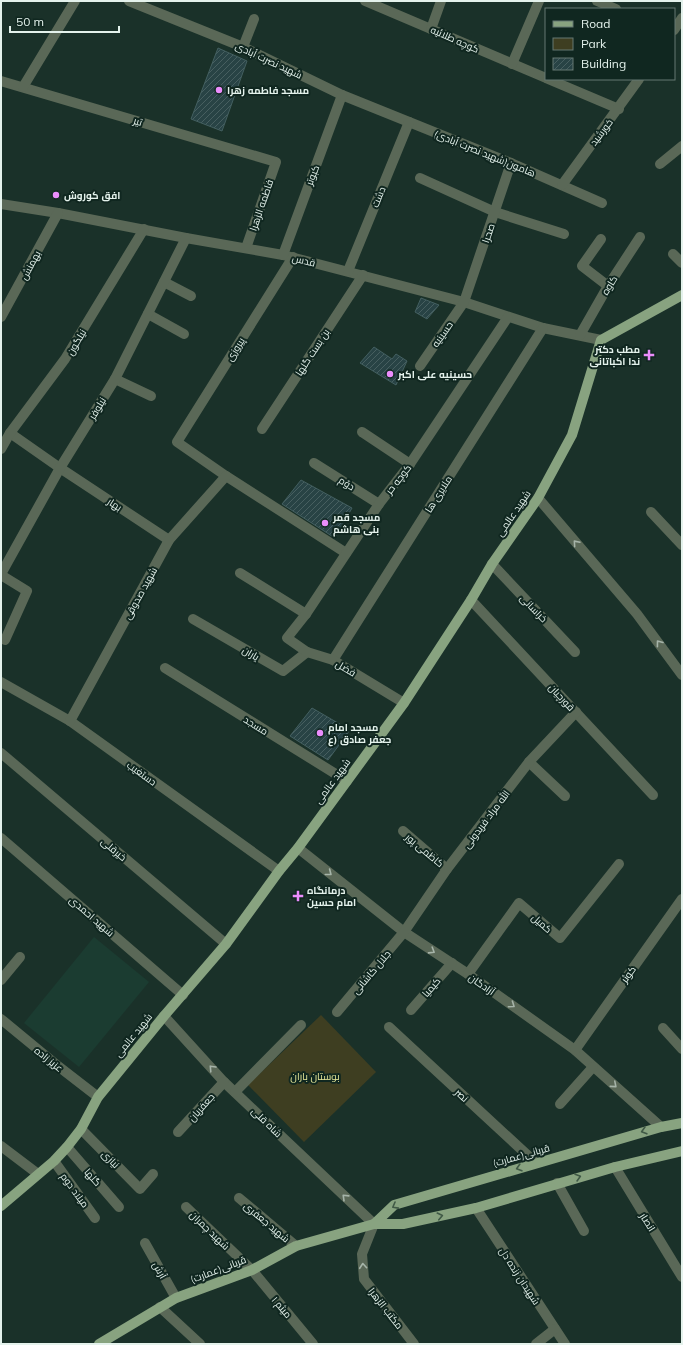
<svg xmlns="http://www.w3.org/2000/svg" width="683" height="1345" viewBox="0 0 683 1345" font-family="Mulish,Cairo,sans-serif">
  <style>
    .built { fill: #1b3c31 }
    .park { fill: #3e3e21 }
    .building { fill: url(#building-hatch); stroke: #435f60 }
    .lines { fill: none; stroke-linecap: round; stroke-linejoin: round }
    .minor { stroke: #5a6857; stroke-width: 10 }
    .major { stroke: #88a380; stroke-width: 10 }
    .oneway { stroke: #a6b4a9 }
    .oneway2 { stroke: #405946 }
    .poi-dot { fill: #eb8dfc; stroke: #102720; stroke-width: 1.5 }
    .labels { text-anchor: middle; stroke-width: 4; stroke-linejoin: round; paint-order: stroke }
    .street-label { font-size: 10px; fill: #e4f2ec; stroke: #102720 }
    .poi-label { font-size: 10px; font-weight: bold; fill: #e4f2ec; stroke: #102720; text-anchor: start }
    .park-label { font-size: 10px; fill: #e7e89a; stroke: #102720 }
  </style>
  <defs>
    <pattern id="building-hatch" width="6" height="6" patternUnits="userSpaceOnUse"><rect width="6" height="6" fill="#284345"/><path d="M-1 1l2-2M0 6l6-6M5 7l2-2" fill="none" stroke="#475f60"/></pattern>
  </defs>
  <rect width="100%" height="100%" fill="#1a3129"/>
  <path class="built" d="M 94,937 L 149,982 L 79,1067 L 24,1023 Z"/>
  <path class="park" d="M 321,1015 L 376,1072 L 304,1142 L 248,1085 Z"/>
  <g class="building">
    <path d="M 218,48 L 247,61 L 222,131 L 191,119 Z"/>
    <path d="M 421,298 L 439,305 L 427,319 L 415,312 Z"/>
    <path d="M 374,347 L 392,359 L 396,354 L 407,361 L 396,385 L 360,363 Z"/>
    <path d="M 301,480 L 352,508 L 335,538 L 282,504 Z"/>
    <path d="M 312,708 L 350,730 L 328,760 L 290,736 Z"/>
  </g>
  <g class="lines">
    <g class="minor">
      <path d="M 129,1 L 243,47 L 342,95 L 511,163 L 602,203"/>
      <path d="M 365,1 L 546,78"/>
      <path d="M 597,1 L 616,9"/>
      <path d="M 431,29 L 441,1"/>
      <path d="M 674,30 L 682,18"/>
      <path d="M 243,47 L 254,19"/>
      <path d="M 512,64 L 539,1"/>
      <path d="M 548,79 L 619,109"/>
      <path d="M 1,81 L 276,162 L 246,248"/>
      <path d="M 23,87 L 75,1"/>
      <path d="M 660,164 L 682,146"/>
      <path d="M 420,178 L 495,212 L 564,234"/>
      <path d="M 562,185 L 639,79"/>
      <path d="M 1,204 L 58,213 L 186,238 L 283,255 L 464,302 L 543,328 L 601,340"/>
      <path d="M 601,239 L 582,266 L 608,286"/>
      <path d="M 673,254 L 682,263"/>
      <path d="M 283,255 L 342,95"/>
      <path d="M 293,257 L 177,442 L 226,476 L 346,553"/>
      <path d="M 348,271 L 409,122"/>
      <path d="M 164,282 L 191,296"/>
      <path d="M 148,314 L 184,334"/>
      <path d="M 1,317 L 58,213"/>
      <path d="M 580,335 L 608,286 L 640,237"/>
      <path d="M 420,366 L 464,302 L 511,163"/>
      <path d="M 115,379 L 151,396"/>
      <path d="M 262,429 L 363,275"/>
      <path d="M 362,432 L 410,464"/>
      <path d="M 10,433 L 60,468 L 169,540"/>
      <path d="M 1,449 L 10,433 L 65,359 L 144,229"/>
      <path d="M 314,463 L 379,504"/>
      <path d="M 538,498 L 637,614 L 682,675"/>
      <path d="M 651,512 L 682,545"/>
      <path d="M 492,564 L 575,652"/>
      <path d="M 240,573 L 306,614"/>
      <path d="M 1,574 L 60,468 L 115,379 L 186,238"/>
      <path d="M 1,575 L 27,591 L 5,640"/>
      <path d="M 471,600 L 653,795"/>
      <path d="M 193,619 L 283,671 L 307,652"/>
      <path d="M 333,660 L 543,328"/>
      <path d="M 165,668 L 347,781"/>
      <path d="M 1,682 L 70,721 L 279,871"/>
      <path d="M 404,703 L 333,660 L 307,652 L 287,638 L 306,614 L 379,504 L 410,464 L 508,317"/>
      <path d="M 70,721 L 169,540 L 226,476"/>
      <path d="M 1,753 L 226,944"/>
      <path d="M 529,762 L 565,796"/>
      <path d="M 403,831 L 447,869"/>
      <path d="M 1,838 L 183,995"/>
      <path d="M 298,848 L 404,932 L 468,974 L 575,1050 L 661,1127"/>
      <path d="M 468,974 L 519,903 L 560,938 L 619,864"/>
      <path d="M 1,980 L 20,957"/>
      <path d="M 411,1010 L 452,963"/>
      <path d="M 337,1012 L 404,932 L 447,869 L 529,762 L 576,712"/>
      <path d="M 164,1016 L 224,1082 L 374,1224 L 362,1254 L 364,1279 L 414,1344"/>
      <path d="M 1,1019 L 58,1066 L 98,1097"/>
      <path d="M 389,1027 L 536,1163"/>
      <path d="M 663,1028 L 682,1049"/>
      <path d="M 575,1050 L 682,899"/>
      <path d="M 235,1092 L 301,1025"/>
      <path d="M 560,1104 L 593,1067"/>
      <path d="M 81,1129 L 140,1189 L 153,1174"/>
      <path d="M 178,1132 L 224,1082"/>
      <path d="M 1,1146 L 38,1174"/>
      <path d="M 67,1147 L 119,1207"/>
      <path d="M 54,1161 L 95,1218"/>
      <path d="M 615,1167 L 682,1277"/>
      <path d="M 557,1183 L 584,1231"/>
      <path d="M 239,1198 L 296,1246"/>
      <path d="M 186,1207 L 252,1270 L 313,1344"/>
      <path d="M 476,1208 L 565,1344"/>
      <path d="M 145,1243 L 176,1298"/>
      <path d="M 160,1307 L 200,1344"/>
      <path d="M 536,1344 L 555,1329"/>
    </g>
    <g class="major">
      <path d="M 1,1206 L 54,1161 L 67,1147 L 81,1129 L 98,1097 L 164,1016 L 226,944 L 279,871 L 298,848 L 404,703 L 471,600 L 492,564 L 538,498 L 572,435 L 601,340 L 682,295"/>
      <path d="M 374,1224 L 394,1205 L 661,1127 L 682,1123"/>
      <path d="M 99,1344 L 176,1298 L 252,1270 L 296,1246 L 374,1224 L 403,1224 L 476,1208 L 615,1167 L 682,1151"/>
    </g>
  </g>
  <defs><path id="oneway-chevron" d="M-2-3.5L2.5 0L-2 3.5" fill="none" stroke-width="1.6" stroke-linecap="round" stroke-linejoin="round"/></defs>
  <g class="oneway">
    <use href="#oneway-chevron" transform="translate(576 543) rotate(-131)"/>
    <use href="#oneway-chevron" transform="translate(659 643) rotate(-127)"/>
    <use href="#oneway-chevron" transform="translate(329 873) rotate(38)"/>
    <use href="#oneway-chevron" transform="translate(432 951) rotate(32)"/>
    <use href="#oneway-chevron" transform="translate(512 1005) rotate(35)"/>
    <use href="#oneway-chevron" transform="translate(212 1068) rotate(-133)"/>
    <use href="#oneway-chevron" transform="translate(614 1085) rotate(41)"/>
    <use href="#oneway-chevron" transform="translate(345 1197) rotate(-136)"/>
    <use href="#oneway-chevron" transform="translate(363 1266) rotate(-95)"/>
  </g>
  <g class="oneway2">
    <use href="#oneway-chevron" transform="translate(644 1131) rotate(164)"/>
    <use href="#oneway-chevron" transform="translate(519 1168) rotate(163)"/>
    <use href="#oneway-chevron" transform="translate(578 1177) rotate(-16)"/>
    <use href="#oneway-chevron" transform="translate(395 1206) rotate(151)"/>
    <use href="#oneway-chevron" transform="translate(440 1216) rotate(-13)"/>
  </g>
  <g class="poi-dot">
    <circle cx="219" cy="90" r="4"/>
    <circle cx="56" cy="195" r="4"/>
    <path d="M647 349h4v4h4v4h-4v4h-4v-4h-4v-4h4z"/>
    <circle cx="390" cy="374" r="4"/>
    <circle cx="325" cy="523" r="4"/>
    <circle cx="320" cy="733" r="4"/>
    <path d="M296 890h4v4h4v4h-4v4h-4v-4h-4v-4h4z"/>
  </g>
  <g class="labels">
    <g class="street-label">
      <text transform="translate(455 39) rotate(24)" y="4">کوچه طلائیه</text>
      <text transform="translate(269 60) rotate(25)" y="4">شهید نصرت آبادی</text>
      <text transform="translate(138 121) rotate(17)" y="4">تیر</text>
      <text transform="translate(601 132) rotate(-53)" y="4">خورشید</text>
      <text transform="translate(485 153) rotate(22)" y="4">(شهید نصرت آبادی)هامون</text>
      <text transform="translate(312 175) rotate(-69)" y="4">کبوتر</text>
      <text transform="translate(378 197) rotate(-68)" y="4">دشت</text>
      <text transform="translate(261 205) rotate(-71)" y="4">فاطمه الزهرا</text>
      <text transform="translate(488 233) rotate(-71)" y="4">صحرا</text>
      <text transform="translate(304 260) rotate(14)" y="4">قدس</text>
      <text transform="translate(30 265) rotate(-61)" y="4">بهمنش</text>
      <text transform="translate(609 285) rotate(-58)" y="4">کاوه</text>
      <text transform="translate(442 334) rotate(-55)" y="4">حسینیه</text>
      <text transform="translate(76 342) rotate(-59)" y="4">نیلگون</text>
      <text transform="translate(235 349) rotate(-58)" y="4">پیروزی</text>
      <text transform="translate(312 352) rotate(-57)" y="4">بن بست گلها</text>
      <text transform="translate(97 408) rotate(-59)" y="4">نیلوفر</text>
      <text transform="translate(398 479) rotate(-52)" y="4">کوچه حر</text>
      <text transform="translate(347 483) rotate(32)" y="4">دوّم</text>
      <text transform="translate(438 494) rotate(-58)" y="4">ملایری ها</text>
      <text transform="translate(115 504) rotate(33)" y="4">بهار</text>
      <text transform="translate(513 513) rotate(-56)" y="4">شهید عالمی</text>
      <text transform="translate(140 593) rotate(-61)" y="4">شهید صدوقی</text>
      <text transform="translate(534 608) rotate(46)" y="4">خراسانی</text>
      <text transform="translate(251 653) rotate(31)" y="4">یاران</text>
      <text transform="translate(346 668) rotate(31)" y="4">فضل</text>
      <text transform="translate(562 697) rotate(47)" y="4">قورچیان</text>
      <text transform="translate(256 725) rotate(32)" y="4">مسجد</text>
      <text transform="translate(142 773) rotate(36)" y="4">دستغیب</text>
      <text transform="translate(332 781) rotate(-54)" y="4">شهید عالمی</text>
      <text transform="translate(486 819) rotate(-53)" y="4">الله مراد فریدونی</text>
      <text transform="translate(114 849) rotate(40)" y="4">خیرقلی</text>
      <text transform="translate(425 850) rotate(40)" y="4">کاظمی پور</text>
      <text transform="translate(92 916) rotate(41)" y="4">شهید احمدی</text>
      <text transform="translate(542 923) rotate(41)" y="4">کمیل</text>
      <text transform="translate(371 972) rotate(-50)" y="4">جلال کاشانی</text>
      <text transform="translate(628 974) rotate(-54)" y="4">کوثر</text>
      <text transform="translate(482 984) rotate(35)" y="4">آزادگان</text>
      <text transform="translate(431 987) rotate(-49)" y="4">کیمیا</text>
      <text transform="translate(133 1035) rotate(-51)" y="4">شهید عالمی</text>
      <text transform="translate(49 1059) rotate(39)" y="4">عزیز زاده</text>
      <text transform="translate(462 1095) rotate(43)" y="4">نصر</text>
      <text transform="translate(201 1107) rotate(-48)" y="4">جعفریان</text>
      <text transform="translate(267 1122) rotate(44)" y="4">شاه قلی</text>
      <text transform="translate(521 1155) rotate(-16)" y="4">(عمارت)قربانی</text>
      <text transform="translate(111 1159) rotate(46)" y="4">نیازی</text>
      <text transform="translate(93 1177) rotate(49)" y="4">گلها</text>
      <text transform="translate(75 1190) rotate(54)" y="4">میلاد دوم</text>
      <text transform="translate(267 1222) rotate(40)" y="4">شهید جعفری</text>
      <text transform="translate(648 1222) rotate(58)" y="4">انصار</text>
      <text transform="translate(210 1230) rotate(44)" y="4">شهید چمران</text>
      <text transform="translate(218 1269) rotate(-21)" y="4">(عمارت)قربانی</text>
      <text transform="translate(160 1270) rotate(61)" y="4">آرش</text>
      <text transform="translate(520 1276) rotate(57)" y="4">شهیدان زنده دل</text>
      <text transform="translate(282 1307) rotate(50)" y="4">میثم ۱</text>
      <text transform="translate(386 1308) rotate(52)" y="4">مکتب الزهرا</text>
    </g>
    <g class="poi-label">
      <text x="227" y="94">مسجد فاطمه زهرا</text>
      <text x="64" y="199">افق کوروش</text>
      <text x="640" y="353" text-anchor="end">مطب دکتر<tspan x="640" dy="12">ندا اکباتانی</tspan></text>
      <text x="398" y="378">حسینیه علی اکبر</text>
      <text x="333" y="521">مسجد قمر<tspan x="333" dy="12">بنی هاشم</tspan></text>
      <text x="328" y="731">مسجد امام<tspan x="328" dy="12">جعفر صادق (ع</tspan></text>
      <text x="307" y="894">درمانگاه<tspan x="307" dy="12">امام حسین</tspan></text>
    </g>
    <g class="park-label">
      <text x="315" y="1080">بوستان باران</text>
    </g>
  </g>
  <rect width="683" height="1345" fill="none" stroke="#e4f2ec" stroke-width="4"/>
  <rect x="545" y="8" width="130" height="72" fill="#102720" stroke="#657872"/>
  <rect x="553" y="21" width="20" height="6" fill="#88a380" stroke="#657872"/>
  <text x="581" y="28" font-size="12" fill="#e4f2ec">Road</text>
  <rect x="553" y="38" width="20" height="12" fill="#3e3e21" stroke="#657872"/>
  <text x="581" y="48" font-size="12" fill="#e4f2ec">Park</text>
  <rect x="553" y="58" width="20" height="12" fill="url(#building-hatch)" stroke="#657872"/>
  <text x="581" y="68" font-size="12" fill="#e4f2ec">Building</text>
  <path d="M10 26v6h109v-6" fill="none" stroke="#e4f2ec" stroke-width="2"/>
  <text x="16" y="26" font-size="12" fill="#e4f2ec" stroke="#102720" stroke-width="3" paint-order="stroke">50 m</text>
</svg>
